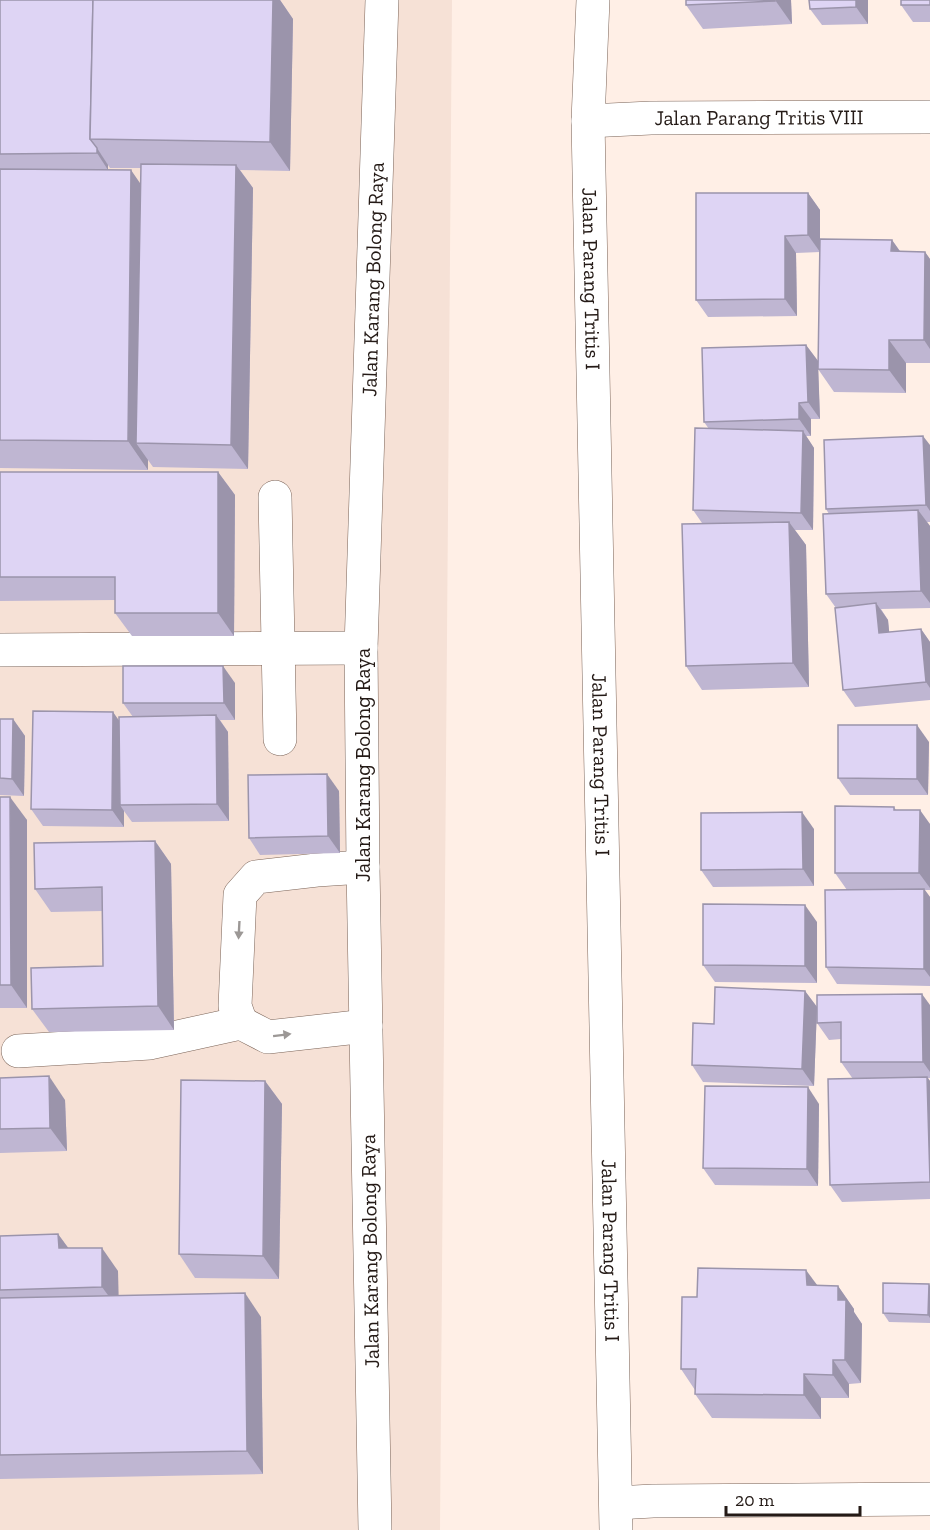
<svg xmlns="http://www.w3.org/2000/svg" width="930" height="1530" viewBox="0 0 930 1530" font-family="'Zilla Slab',serif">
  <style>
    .built { fill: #f6e1d6 }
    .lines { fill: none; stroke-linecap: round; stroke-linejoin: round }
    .minor-casing { stroke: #7b6458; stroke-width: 34 }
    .minor { stroke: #fff; stroke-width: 33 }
    .wall { fill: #bfb6d2; fill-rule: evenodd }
    .shaded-wall { fill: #9b94ab }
    .building { fill: #ded4f4; stroke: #9b94ab; stroke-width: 1.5 }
    .oneway { fill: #9c9896 }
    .labels { text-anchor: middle; stroke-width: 4.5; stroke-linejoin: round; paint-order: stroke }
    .street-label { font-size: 21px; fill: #241a16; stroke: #fff }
  </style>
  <rect width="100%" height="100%" fill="#ffefe6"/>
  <path class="built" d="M 0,0 L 452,0 L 440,1530 L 0,1530 Z"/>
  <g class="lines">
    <defs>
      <g id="minor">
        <path id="s1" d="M 593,0 L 588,121 L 616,1530"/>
        <path id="s2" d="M 588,121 L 651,118 L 930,117"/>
        <path d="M 275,497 L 280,739"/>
        <path d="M 0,650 L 361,648"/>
        <path d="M 241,1023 L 235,1006 L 240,895 L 256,877 L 317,870 L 363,867"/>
        <path d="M 18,1051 L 150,1043 L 241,1023 L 268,1037 L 366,1026"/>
        <path d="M 616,1503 L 653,1501 L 930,1499"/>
        <path id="s3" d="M 375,1530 L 363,867 L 361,648 L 382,0"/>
      </g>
    </defs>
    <use href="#minor" class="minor-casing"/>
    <use href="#minor" class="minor"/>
  </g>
  <g class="wall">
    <path d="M 0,0 L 280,0 L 293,19 L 290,171 L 240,170 L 253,188 L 248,469 L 153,467 L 148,460 L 148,470 L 0,468 ZM 108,165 L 110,168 L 141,168 L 141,184 L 108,170 Z"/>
    <path d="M 791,0 L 792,24 L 703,29 L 686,5 Z"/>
    <path d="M 868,0 L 868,24 L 822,25 L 810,9 Z"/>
    <path d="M 930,0 L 930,22 L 913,22 L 901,5 Z"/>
    <path d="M 808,193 L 820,210 L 820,252 L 796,253 L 797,316 L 708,317 L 696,300 Z"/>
    <path d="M 892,240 L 900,251 L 925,252 L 930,259 L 930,363 L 906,363 L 906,393 L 834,392 L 818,369 L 820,419 L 811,419 L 811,436 L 806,436 L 814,448 L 813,530 L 795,530 L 806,545 L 809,687 L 702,690 L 686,666 L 702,523 L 693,510 L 709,429 L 704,422 L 806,345 L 818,361 Z"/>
    <path d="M 930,445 L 930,522 L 927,522 L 930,526 L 930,608 L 881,609 L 888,620 L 889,632 L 921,629 L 930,642 L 930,700 L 855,707 L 843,690 L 836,608 L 826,594 L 829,514 L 826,509 Z"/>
    <path d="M 0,472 L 218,472 L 235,495 L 234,636 L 132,636 L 115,613 L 115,600 L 0,601 Z"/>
    <path d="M 235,683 L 235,720 L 220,720 L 228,732 L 229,821 L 132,822 L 124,811 L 124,827 L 43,826 L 31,809 L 119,720 L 133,717 L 123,703 Z"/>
    <path d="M 0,719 L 13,719 L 25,736 L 24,796 L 0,795 Z"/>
    <path d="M 929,742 L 928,795 L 850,795 L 838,778 Z"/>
    <path d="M 339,791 L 340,853 L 260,855 L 249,838 Z"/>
    <path d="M 0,797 L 27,820 L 27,1008 L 0,1008 Z"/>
    <path d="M 894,807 L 896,810 L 930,824 L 930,890 L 925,890 L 930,897 L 930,986 L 837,984 L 826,967 L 847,890 L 835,873 Z"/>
    <path d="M 814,829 L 814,886 L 713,887 L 701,870 Z"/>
    <path d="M 155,841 L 171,864 L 174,1030 L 49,1032 L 32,1009 L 103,966 L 103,911 L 51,912 L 35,889 Z"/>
    <path d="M 817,922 L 817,983 L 715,982 L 703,965 Z"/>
    <path d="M 805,991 L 817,1007 L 814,1086 L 703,1082 L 692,1065 L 714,1024 Z"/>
    <path d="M 930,1005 L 930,1078 L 928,1078 L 930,1081 L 930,1199 L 842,1202 L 830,1185 L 853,1079 L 841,1062 L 841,1039 L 829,1040 L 817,1023 Z"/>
    <path d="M 0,1078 L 65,1100 L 67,1151 L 0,1153 Z"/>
    <path d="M 265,1081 L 282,1104 L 279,1279 L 195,1278 L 179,1254 Z"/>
    <path d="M 819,1104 L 818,1186 L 715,1185 L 703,1168 Z"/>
    <path d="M 58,1234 L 68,1248 L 118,1271 L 118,1295 L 261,1317 L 263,1474 L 0,1479 L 0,1236 Z"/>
    <path d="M 817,1285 L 838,1286 L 854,1309 L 854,1312 L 862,1324 L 861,1383 L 849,1384 L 849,1398 L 821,1398 L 821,1419 L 712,1418 L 695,1394 L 695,1390 L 681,1369 L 697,1297 Z"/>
    <path d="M 930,1286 L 930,1323 L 889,1322 L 883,1313 Z"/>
  </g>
  <g class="shaded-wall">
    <path d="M 273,0 L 280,0 L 293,19 L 290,171 L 270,142 Z"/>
    <path d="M 775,0 L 791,0 L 792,24 Z"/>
    <path d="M 856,0 L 868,0 L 868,24 L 856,7 Z"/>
    <path d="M 97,148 L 108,165 L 108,170 L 97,153 Z"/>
    <path d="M 236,165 L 253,188 L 248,469 L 231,445 Z"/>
    <path d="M 131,170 L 151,199 L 136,443 L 148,460 L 148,470 L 128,441 Z"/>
    <path d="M 808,193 L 820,210 L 820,252 L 808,235 Z"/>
    <path d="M 785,236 L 796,253 L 797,316 L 785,299 Z"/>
    <path d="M 892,240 L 908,263 L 891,251 Z"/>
    <path d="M 925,252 L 930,259 L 930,349 L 924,340 Z"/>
    <path d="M 889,340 L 906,363 L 906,393 L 889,370 Z"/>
    <path d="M 806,345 L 818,361 L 820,419 L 808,402 Z"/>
    <path d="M 799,403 L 811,419 L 811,436 L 799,419 Z"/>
    <path d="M 803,431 L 814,448 L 813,530 L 801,513 Z"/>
    <path d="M 923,436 L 930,445 L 930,511 L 926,505 Z"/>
    <path d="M 218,472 L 235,495 L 234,636 L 218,613 Z"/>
    <path d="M 918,510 L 930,526 L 930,603 L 921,591 Z"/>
    <path d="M 789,522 L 806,545 L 809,687 L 793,663 Z"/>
    <path d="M 876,603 L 888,620 L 891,650 L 879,633 Z"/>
    <path d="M 921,629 L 930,642 L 930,688 L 926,682 Z"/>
    <path d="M 223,666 L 235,683 L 235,720 L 224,703 Z"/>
    <path d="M 113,712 L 125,729 L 120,805 L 124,811 L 124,827 L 112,810 Z"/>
    <path d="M 216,715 L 228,732 L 229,821 L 217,804 Z"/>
    <path d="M 13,719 L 25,736 L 24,796 L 12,779 Z"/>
    <path d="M 917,725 L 929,742 L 928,795 L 917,779 Z"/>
    <path d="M 327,774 L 339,791 L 340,853 L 328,836 Z"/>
    <path d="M 10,797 L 27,820 L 27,1008 L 11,985 Z"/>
    <path d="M 920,810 L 930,824 L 930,888 L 919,873 Z"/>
    <path d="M 802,812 L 814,829 L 814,886 L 803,869 Z"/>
    <path d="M 155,841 L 171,864 L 174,1030 L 158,1006 Z"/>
    <path d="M 924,889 L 930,897 L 930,977 L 924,969 Z"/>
    <path d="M 805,905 L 817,922 L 817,983 L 805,966 Z"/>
    <path d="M 805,991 L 817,1007 L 814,1086 L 802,1069 Z"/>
    <path d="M 922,994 L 930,1005 L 930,1072 L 923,1062 Z"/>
    <path d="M 49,1076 L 65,1100 L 67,1151 L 50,1128 Z"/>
    <path d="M 927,1077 L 930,1081 L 930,1179 Z"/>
    <path d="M 265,1081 L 282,1104 L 279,1279 L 263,1256 Z"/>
    <path d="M 808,1087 L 819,1104 L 818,1186 L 807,1169 Z"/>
    <path d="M 58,1234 L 75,1257 L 59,1248 Z"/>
    <path d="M 102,1248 L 118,1271 L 119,1310 L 102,1287 Z"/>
    <path d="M 806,1270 L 823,1293 L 807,1285 Z"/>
    <path d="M 929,1284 L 930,1286 L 930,1318 L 928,1315 Z"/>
    <path d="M 838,1286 L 854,1309 L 854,1312 L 862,1324 L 861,1383 L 845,1360 L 838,1300 Z"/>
    <path d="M 245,1293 L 261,1317 L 263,1474 L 247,1451 Z"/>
    <path d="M 833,1360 L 849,1384 L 849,1398 L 833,1375 Z"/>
    <path d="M 804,1374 L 821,1398 L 821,1419 L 804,1395 Z"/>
  </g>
  <g class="building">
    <path d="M 0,0 L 93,0 L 90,139 L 97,148 L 97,153 L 0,154 Z"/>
    <path d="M 93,0 L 273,0 L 270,142 L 90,139 Z"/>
    <path d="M 686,0 L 775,0 L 775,1 L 686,5 Z"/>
    <path d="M 809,0 L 856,0 L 856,7 L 810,9 Z"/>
    <rect x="901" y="0" width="29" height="5"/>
    <path d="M 141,164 L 236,165 L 231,445 L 136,443 Z"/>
    <path d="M 0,169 L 131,170 L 128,441 L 0,440 Z"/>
    <path d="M 696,193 L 808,193 L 808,235 L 785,236 L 785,299 L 696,300 Z"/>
    <path d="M 820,239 L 892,240 L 891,251 L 925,252 L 924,340 L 889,340 L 889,370 L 818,369 Z"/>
    <path d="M 806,345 L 808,402 L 799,403 L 799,419 L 704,422 L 702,348 Z"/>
    <path d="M 695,428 L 803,431 L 801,513 L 693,510 Z"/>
    <path d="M 923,436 L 926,505 L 826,509 L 824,440 Z"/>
    <path d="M 0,472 L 218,472 L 218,613 L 115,613 L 115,577 L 0,577 Z"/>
    <path d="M 918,510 L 921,591 L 826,594 L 823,514 Z"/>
    <path d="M 789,522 L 793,663 L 686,666 L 682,524 Z"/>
    <path d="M 876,603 L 879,633 L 921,629 L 926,682 L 843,690 L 835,608 Z"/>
    <path d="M 123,666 L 223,666 L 224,703 L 123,703 Z"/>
    <path d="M 33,711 L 113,712 L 112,810 L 31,809 Z"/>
    <path d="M 216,715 L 217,804 L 120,805 L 119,717 Z"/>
    <path d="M 0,719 L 13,719 L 12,779 L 0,778 Z"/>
    <path d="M 838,725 L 917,725 L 917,779 L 838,778 Z"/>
    <path d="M 327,774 L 328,836 L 249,838 L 248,775 Z"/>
    <path d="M 0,797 L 10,797 L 11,985 L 0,985 Z"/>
    <path d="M 835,806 L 894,807 L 894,810 L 920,810 L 919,873 L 835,873 Z"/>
    <path d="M 802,812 L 803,869 L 701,870 L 701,813 Z"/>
    <path d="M 155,841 L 158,1006 L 32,1009 L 31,968 L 103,966 L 102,887 L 35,889 L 34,843 Z"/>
    <path d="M 924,889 L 924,969 L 826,967 L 825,890 Z"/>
    <path d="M 703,904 L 805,905 L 805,966 L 703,965 Z"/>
    <path d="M 715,987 L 805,991 L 802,1069 L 692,1065 L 693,1023 L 714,1024 Z"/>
    <path d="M 922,994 L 923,1062 L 841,1062 L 841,1022 L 817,1023 L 817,995 Z"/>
    <path d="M 49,1076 L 50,1128 L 0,1129 L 0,1078 Z"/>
    <path d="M 927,1077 L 930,1182 L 830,1185 L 828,1079 Z"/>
    <path d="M 181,1080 L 265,1081 L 263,1256 L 179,1254 Z"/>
    <path d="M 705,1086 L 808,1087 L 807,1169 L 703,1168 Z"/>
    <path d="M 58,1234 L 59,1248 L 102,1248 L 102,1287 L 0,1290 L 0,1236 Z"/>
    <path d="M 698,1268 L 806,1270 L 807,1285 L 838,1286 L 838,1300 L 846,1300 L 845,1360 L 833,1360 L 833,1375 L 804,1374 L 804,1395 L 695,1394 L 696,1369 L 681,1369 L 682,1297 L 697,1297 Z"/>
    <path d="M 883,1283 L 929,1284 L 928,1315 L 883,1313 Z"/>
    <path d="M 245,1293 L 247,1451 L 0,1455 L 0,1298 Z"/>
  </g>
  <defs><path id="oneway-solid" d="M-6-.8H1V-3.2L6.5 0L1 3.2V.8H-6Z" transform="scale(1.5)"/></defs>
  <g class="oneway">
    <use href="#oneway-solid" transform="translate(239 930) rotate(93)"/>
    <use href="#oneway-solid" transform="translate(282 1035) rotate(-7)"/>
  </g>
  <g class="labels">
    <g class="street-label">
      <text dy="7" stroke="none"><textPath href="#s2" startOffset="171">Jalan Parang Tritis VIII</textPath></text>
      <text dy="7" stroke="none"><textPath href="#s3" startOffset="1251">Jalan Karang Bolong Raya</textPath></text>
      <text dy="7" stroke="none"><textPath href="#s1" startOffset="279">Jalan Parang Tritis I</textPath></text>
      <text transform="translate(363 765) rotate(-90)" y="7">Jalan Karang Bolong Raya</text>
      <text dy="7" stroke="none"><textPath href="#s1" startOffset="765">Jalan Parang Tritis I</textPath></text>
      <text transform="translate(370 1251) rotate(-91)" y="7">Jalan Karang Bolong Raya</text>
      <text dy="7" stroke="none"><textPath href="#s1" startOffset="1251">Jalan Parang Tritis I</textPath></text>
    </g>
  </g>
  <path d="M726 1506v9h134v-9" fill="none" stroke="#241a16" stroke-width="3"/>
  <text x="735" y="1506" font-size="18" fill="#241a16" stroke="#ffffff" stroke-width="4.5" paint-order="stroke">20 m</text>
</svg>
